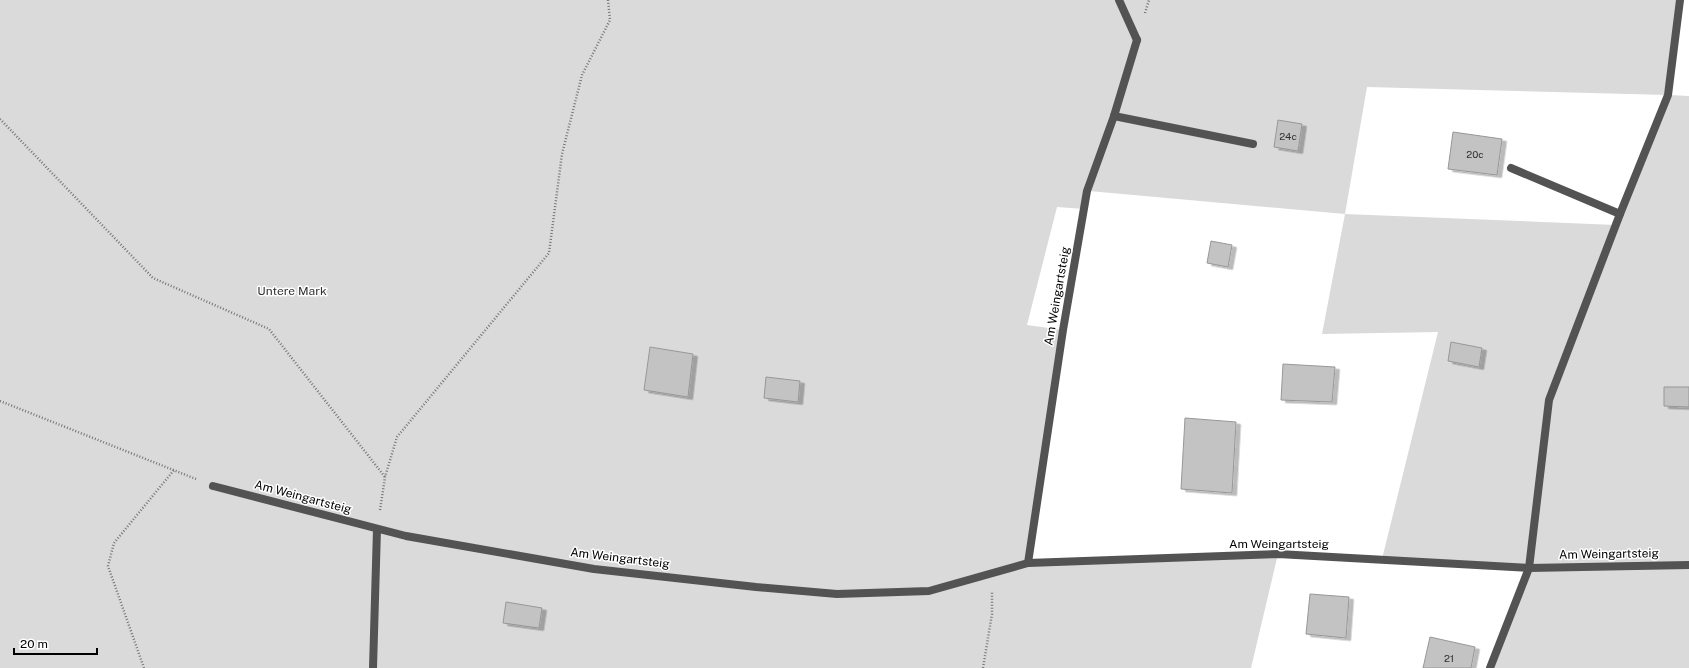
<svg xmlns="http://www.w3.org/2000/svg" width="1689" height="668" viewBox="0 0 1689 668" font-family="'Public Sans',sans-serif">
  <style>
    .green { fill: #dadada; fill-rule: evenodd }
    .building { fill: #c3c3c3; stroke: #979797; filter: url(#shadow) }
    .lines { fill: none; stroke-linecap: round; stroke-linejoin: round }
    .path { stroke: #757575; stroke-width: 2.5; stroke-dasharray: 1 2; stroke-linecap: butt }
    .service { stroke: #535353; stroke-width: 8 }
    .minor { stroke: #535353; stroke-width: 8 }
    .labels { text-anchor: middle; stroke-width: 3; stroke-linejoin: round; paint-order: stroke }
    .number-label { font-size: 10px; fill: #313131 }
    .park-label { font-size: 12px; fill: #313131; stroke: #fff }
    .street-label { font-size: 12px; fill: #000; stroke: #fff }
  </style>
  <defs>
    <filter id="shadow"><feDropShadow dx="4.5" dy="2.5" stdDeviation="0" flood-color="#0004"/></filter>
  </defs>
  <rect width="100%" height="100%" fill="#fff"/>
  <path class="green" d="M 0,0 L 1680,0 L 1669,95 L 1689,96 L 1689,668 L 1490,668 L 1529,568 L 1382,559 L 1438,332 L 1322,334 L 1345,214 L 1089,191 L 1084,209 L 1057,207 L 1027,325 L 1063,330 L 1028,563 L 1278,554 L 1251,668 L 0,668 ZM 1367,87 L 1668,95 L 1616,225 L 1345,214 Z"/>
  <g class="building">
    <path d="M 1278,120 L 1302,124 L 1298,151 L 1274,147 Z"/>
    <path d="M 1453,132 L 1502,139 L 1497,175 L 1448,169 Z"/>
    <path d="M 1211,241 L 1232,245 L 1228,267 L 1207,263 Z"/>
    <path d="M 1451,342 L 1482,348 L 1479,367 L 1448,361 Z"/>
    <path d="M 650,347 L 693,354 L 688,397 L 644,390 Z"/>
    <path d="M 1283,364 L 1335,367 L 1332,402 L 1281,400 Z"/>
    <path d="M 766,377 L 800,381 L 798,402 L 764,398 Z"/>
    <path d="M 1664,387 L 1689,387 L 1689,407 L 1664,406 Z"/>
    <path d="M 1185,418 L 1236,422 L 1232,493 L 1181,489 Z"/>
    <path d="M 1310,594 L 1349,597 L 1346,638 L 1306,634 Z"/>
    <path d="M 506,602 L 542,608 L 539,628 L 503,623 Z"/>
    <path d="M 1430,637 L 1475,647 L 1471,668 L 1423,668 Z"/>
  </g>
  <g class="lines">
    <g class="path">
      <path d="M 1145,13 L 1149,0"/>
      <path d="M 0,119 L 153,278 L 269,329 L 385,477"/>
      <path d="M 0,401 L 196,479"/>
      <path d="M 380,510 L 385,477 L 397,437 L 549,253 L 562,154 L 582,75 L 610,20 L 608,0"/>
      <path d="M 144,668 L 108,566 L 114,543 L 174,470"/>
      <path d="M 983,668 L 992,614 L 992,591"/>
    </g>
    <g class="service">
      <path d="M 1119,0 L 1137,40"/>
      <path d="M 1114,116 L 1253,144"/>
      <path d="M 1511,168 L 1620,214"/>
      <path d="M 1529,568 L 1549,400 L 1620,214 L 1668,95 L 1680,0"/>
    </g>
    <g class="minor">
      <path d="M 213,486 L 406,536 L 594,569 L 756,587 L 837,594 L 929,591 L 1028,563 L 1278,554 L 1529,568 L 1689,565"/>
      <path d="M 1028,563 L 1063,330 L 1087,191 L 1114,116 L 1137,40"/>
      <path d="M 373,668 L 377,529"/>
      <path d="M 1490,668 L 1529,568"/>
    </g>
  </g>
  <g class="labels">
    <g class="number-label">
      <text x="1288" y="140">24c</text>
      <text x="1475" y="158">20c</text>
      <text x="1449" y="662">21</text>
    </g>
    <g class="park-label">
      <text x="292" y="295">Untere Mark</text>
    </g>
    <g class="street-label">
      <text transform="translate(1057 296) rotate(-80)" y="4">Am Weingartsteig</text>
      <text transform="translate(303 497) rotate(15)" y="4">Am Weingartsteig</text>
      <text x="1279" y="548">Am Weingartsteig</text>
      <text transform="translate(1609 554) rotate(-1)" y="4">Am Weingartsteig</text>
      <text transform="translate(620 558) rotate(7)" y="4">Am Weingartsteig</text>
    </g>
  </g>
  <path d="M14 648v6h83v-6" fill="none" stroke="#000000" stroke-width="2"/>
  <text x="20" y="648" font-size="12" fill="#000000" stroke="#ffffff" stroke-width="3" paint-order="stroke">20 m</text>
</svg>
